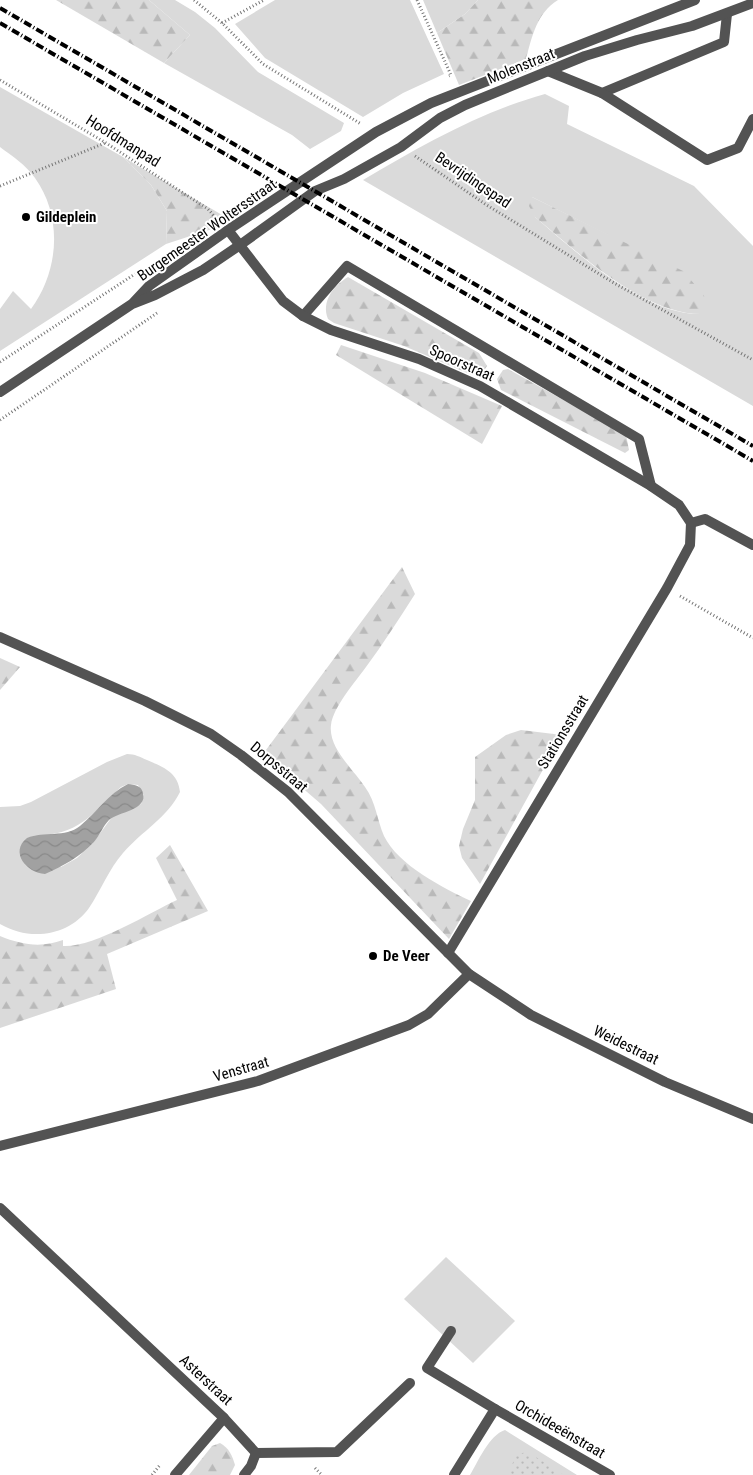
<svg xmlns="http://www.w3.org/2000/svg" width="753" height="1475" viewBox="0 0 753 1475" font-family="'Roboto Condensed',sans-serif">
  <style>
    .grass { fill: #dadada; fill-rule: evenodd }
    .forest { fill: url(#forest-firs) }
    .park { fill: url(#park-dots) }
    .water { fill: url(#water-waves) }
    .lines { fill: none; stroke-linecap: round; stroke-linejoin: round }
    .path { stroke: #757575; stroke-width: 3; stroke-dasharray: 1 2.5; stroke-linecap: butt }
    .service { stroke: #535353; stroke-width: 10 }
    .pedestrian { stroke: #535353; stroke-width: 10 }
    .minor { stroke: #535353; stroke-width: 10 }
    .rail { stroke: #000; stroke-width: 4; stroke-dasharray: 8 2.5 1 2.5; stroke-linecap: butt }
    .poi-dot { fill: #000; stroke: #fff; stroke-width: 2 }
    .labels { text-anchor: middle; stroke-width: 4; stroke-linejoin: round; paint-order: stroke }
    .street-label { font-size: 15px; fill: #000; stroke: #fff }
    .poi-label { font-size: 15px; font-weight: bold; fill: #000; stroke: #fff; text-anchor: start }
  </style>
  <defs>
    <pattern id="forest-firs" width="22" height="20" patternUnits="userSpaceOnUse" patternTransform="scale(1.25)"><rect width="22" height="20" fill="#dadada"/><path d="M5 1l3.5 6h-7zM16 11l3.5 6h-7z" fill="#b9b9b9"/></pattern>
    <pattern id="park-dots" width="8" height="8" patternUnits="userSpaceOnUse" patternTransform="scale(1.25)"><rect width="8" height="8" fill="#dadada"/><path d="M2 2h.1M6 6h.1" fill="none" stroke="#b9b9b9" stroke-width="1.8" stroke-linecap="round"/></pattern>
    <pattern id="water-waves" width="16" height="10" patternUnits="userSpaceOnUse" patternTransform="scale(1.25)"><rect width="16" height="10" fill="#a1a1a1"/><path d="M0 5q4-4 8 0t8 0" fill="none" stroke="#898989"/></pattern>
  </defs>
  <rect width="100%" height="100%" fill="#fff"/>
  <g class="grass">
    <path d="M 149,0 L 175,0 L 195,12 L 215,28 L 258,72 L 344,123 L 341,131 L 310,149 L 292,135 L 164,63 L 190,35 Z"/>
    <path d="M 275,0 L 410,0 L 444,74 L 403,93 L 363,117 L 265,58 L 235,24 Z"/>
    <path d="M 423,0 L 478,0 L 465,14 L 437,33 Z"/>
    <path d="M 0,87 L 123,157 L 151,185 L 167,211 L 166,244 L 0,351 L 0,309 L 13,291 L 31,309 C 59,271 63,217 35,178 C 26,165 12,156 0,147 Z"/>
    <path d="M 545,94 L 569,106 L 567,124 L 694,186 L 753,246 L 753,406 L 363,180 C 421,146 480,112 545,94 ZM 532,197 L 612,237 L 703,314 C 646,317 576,252 535,217 Z"/>
    <path d="M 127,754 C 135,754 140,757 147,760 C 163,767 178,772 180,792 C 167,818 142,831 123,853 C 109,869 101,890 89,908 C 68,937 29,941 0,924 L 0,807 L 20,806 L 31,802 L 107,762 ZM 128,784 L 138,785 L 144,795 L 141,804 L 112,817 L 93,843 L 77,858 L 61,867 L 33,836 C 79,835 90,816 121,787 Z"/>
    <path d="M 446,1257 L 515,1321 L 473,1363 L 404,1299 Z"/>
    <path d="M 505,1430 L 577,1475 L 470,1475 C 478,1462 489,1435 505,1430 Z"/>
  </g>
  <g class="forest">
    <path d="M 56,0 L 149,0 L 190,35 L 164,63 Z"/>
    <path d="M 478,0 L 558,0 C 537,13 532,36 526,59 L 459,85 L 437,33 L 465,14 Z"/>
    <path d="M 123,157 L 229,219 L 218,227 L 166,244 L 167,211 L 151,185 Z"/>
    <path d="M 532,197 L 683,271 L 703,294 L 710,307 L 703,314 C 646,316 577,252 535,217 L 529,206 Z"/>
    <path d="M 348,277 L 479,353 L 487,366 L 483,372 L 472,375 L 404,346 L 334,323 L 328,319 C 321,302 333,286 348,277 Z"/>
    <path d="M 341,345 L 425,373 L 502,406 L 482,444 L 336,355 Z"/>
    <path d="M 508,369 L 626,435 L 629,450 L 625,453 L 501,390 L 497,379 L 503,370 Z"/>
    <path d="M 402,567 L 415,594 C 399,619 383,644 366,667 C 356,681 333,707 331,725 C 328,748 354,770 365,787 C 376,802 377,820 384,836 C 398,865 443,888 471,901 L 449,939 L 321,804 L 263,754 Z"/>
    <path d="M 0,658 L 20,667 L 0,690 Z"/>
    <path d="M 521,730 L 562,735 L 480,884 L 462,858 L 459,846 L 463,829 L 475,800 L 475,757 L 506,735 Z"/>
    <path d="M 170,845 L 208,911 L 107,954 L 116,989 L 0,1028 L 0,936 C 22,945 41,948 63,940 L 63,946 C 93,948 149,913 177,900 L 156,858 Z"/>
    <path d="M 220,1443 C 229,1448 232,1455 235,1465 L 230,1475 L 189,1475 L 212,1446 Z"/>
  </g>
  <path class="park" d="M 528,1452 L 564,1475 L 507,1475 L 517,1454 Z"/>
  <path class="water" d="M 128,784 C 135,785 141,785 143,793 C 148,810 118,812 109,820 C 103,826 100,835 94,842 C 80,857 63,866 45,874 C 27,873 9,852 27,838 C 44,831 65,838 80,826 C 97,812 108,794 128,784 Z"/>
  <g class="lines">
    <g class="path">
      <path d="M 194,0 L 222,23 L 263,64 L 361,124"/>
      <path d="M 417,0 L 451,75 L 449,76"/>
      <path d="M 222,23 L 264,0"/>
      <path d="M 0,80 L 106,143 L 208,209 L 216,218"/>
      <path d="M 415,156 L 485,204 L 614,283 L 753,360"/>
      <path d="M 0,186 L 105,143"/>
      <path d="M 0,362 L 135,274"/>
      <path d="M 0,420 L 157,313"/>
      <path d="M 680,596 L 753,638"/>
      <path d="M 315,1468 L 322,1475"/>
      <path d="M 152,1475 L 160,1465"/>
    </g>
    <g class="service">
      <path d="M 548,71 L 602,93 L 724,42 L 727,14"/>
      <path d="M 602,93 L 707,160 L 738,148 L 753,119"/>
      <path d="M 303,316 L 347,266 L 639,439 L 651,486"/>
      <path d="M 691,523 L 705,519 L 753,545"/>
    </g>
    <path class="pedestrian" d="M 451,1331 L 427,1368 L 495,1409"/>
    <g class="minor">
      <path d="M 228,230 L 283,301 L 303,316 L 331,330 L 419,359 L 480,386 L 651,486 L 679,505 L 691,523 L 690,545 L 667,588 L 448,953"/>
      <path d="M 134,302 L 149,286 L 228,230 L 376,132 L 431,103 L 695,0"/>
      <path d="M 0,392 L 132,304 L 155,295 L 203,270 L 240,245 L 315,191 L 344,179 L 401,147 L 440,118 L 465,105 L 585,56 L 637,40 L 692,26 L 753,3"/>
      <path d="M 0,637 L 145,701 L 211,734 L 241,755 L 288,792 L 469,974 L 531,1015 L 665,1082 L 753,1119"/>
      <path d="M 0,1146 L 258,1081 L 409,1025 L 428,1014 L 469,974"/>
      <path d="M 0,1208 L 224,1418 L 256,1453 L 337,1452 L 410,1383"/>
      <path d="M 175,1475 L 224,1418"/>
      <path d="M 244,1475 L 251,1466 L 256,1453"/>
      <path d="M 454,1475 L 495,1409 L 610,1475"/>
    </g>
    <g class="rail">
      <path d="M 0,8 L 753,446"/>
      <path d="M 0,23 L 753,461"/>
    </g>
  </g>
  <g class="poi-dot">
    <circle cx="26" cy="217" r="5"/>
    <circle cx="373" cy="956" r="5"/>
  </g>
  <g class="labels">
    <g class="street-label">
      <text transform="translate(521 66) rotate(-22)" y="5">Molenstraat</text>
      <text transform="translate(123 141) rotate(32)" y="5">Hoofdmanpad</text>
      <text transform="translate(473 180) rotate(34)" y="5">Bevrijdingspad</text>
      <text transform="translate(207 230) rotate(-35)" y="5">Burgemeester Woltersstraat</text>
      <text transform="translate(462 363) rotate(24)" y="5">Spoorstraat</text>
      <text transform="translate(563 732) rotate(-59)" y="5">Stationsstraat</text>
      <text transform="translate(279 767) rotate(40)" y="5">Dorpsstraat</text>
      <text transform="translate(626 1045) rotate(26)" y="5">Weidestraat</text>
      <text transform="translate(241 1069) rotate(-16)" y="5">Venstraat</text>
      <text transform="translate(206 1380) rotate(43)" y="5">Asterstraat</text>
      <text transform="translate(560 1429) rotate(30)" y="5">Orchideeënstraat</text>
    </g>
    <g class="poi-label">
      <text x="36" y="222">Gildeplein</text>
      <text x="383" y="961">De Veer</text>
    </g>
  </g>
</svg>
